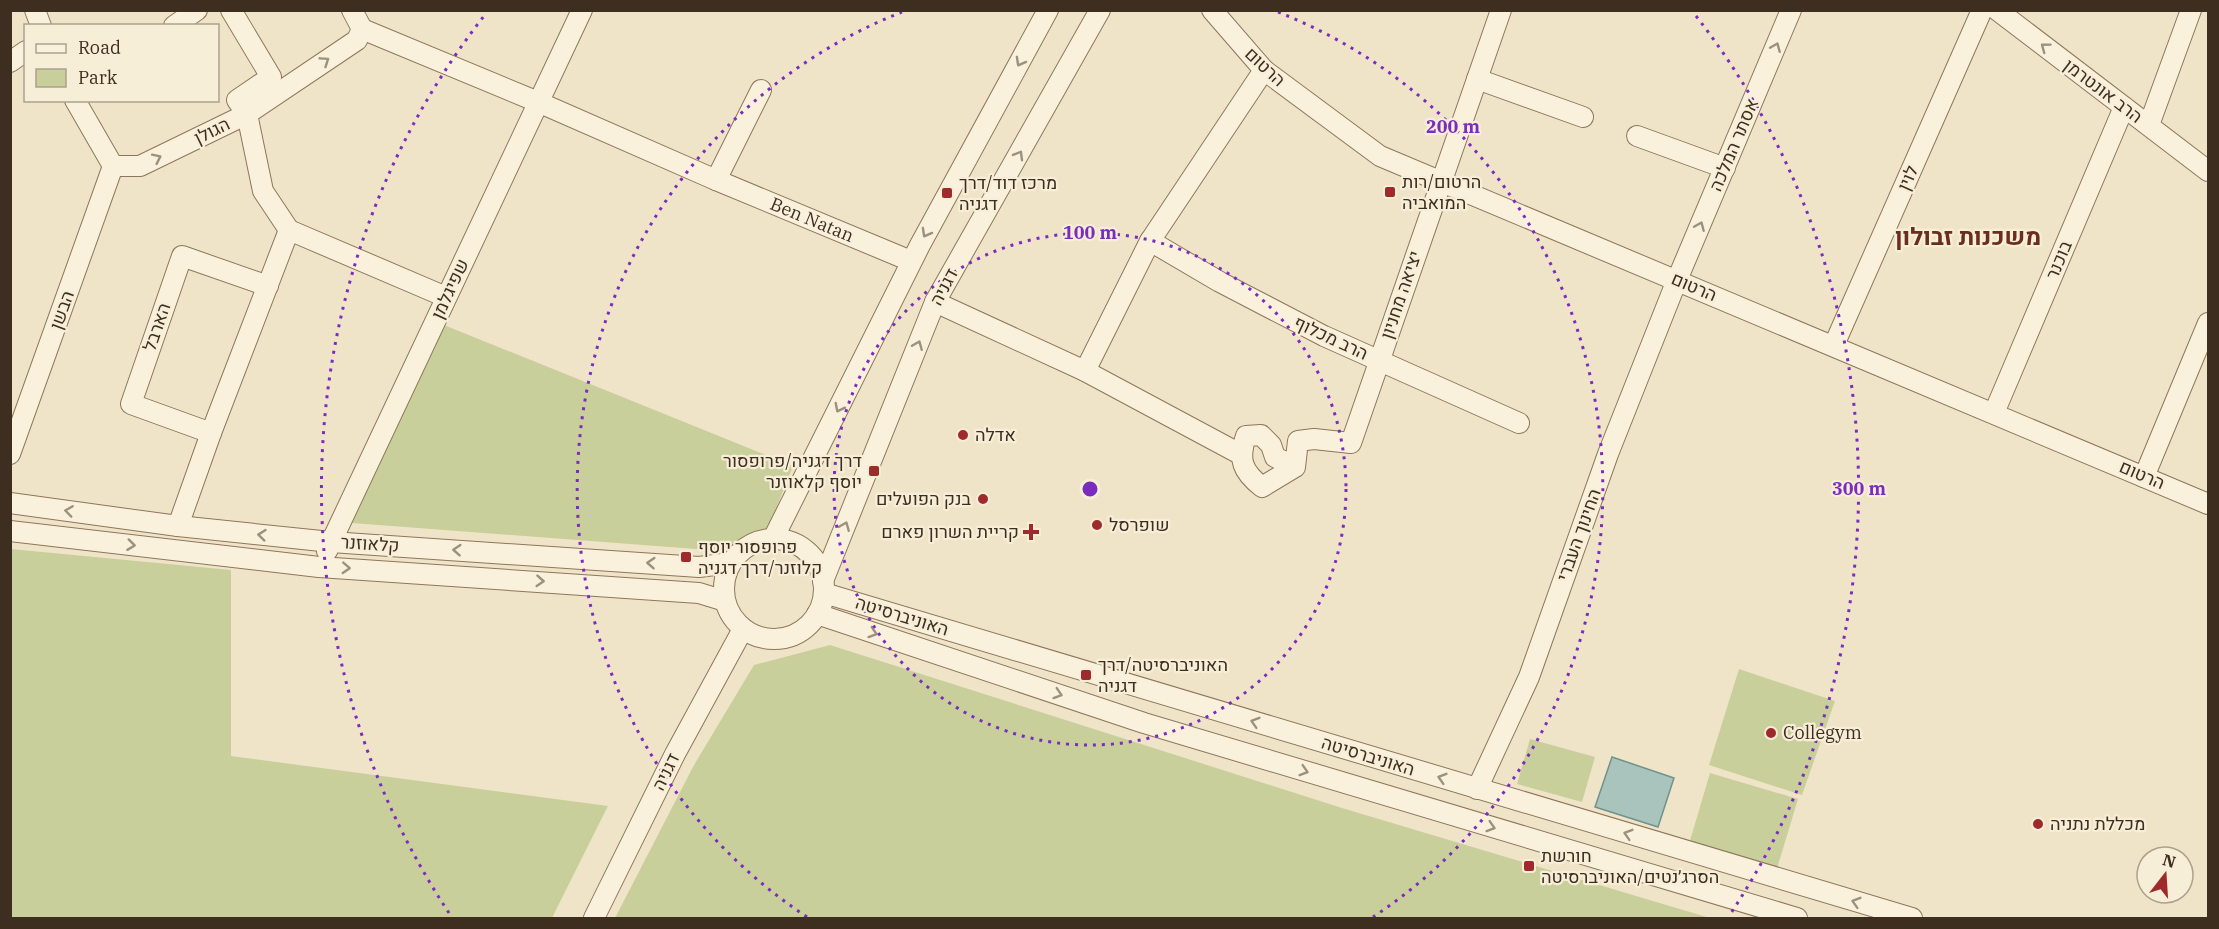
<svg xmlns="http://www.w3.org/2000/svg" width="2219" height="929" viewBox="0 0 2219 929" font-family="'IBM Plex Serif',Heebo,serif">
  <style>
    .green { fill: #c9cf9b }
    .water { fill: #a9c4bc; stroke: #6f938a; stroke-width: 1.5 }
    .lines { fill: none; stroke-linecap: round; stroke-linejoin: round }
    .minor-casing { stroke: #8d765c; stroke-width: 22 }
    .minor { stroke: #faf1dc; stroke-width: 20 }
    .oneway { stroke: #9c907e }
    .ring { fill: none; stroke: #7b2cbf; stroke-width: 3; stroke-dasharray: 3 6 }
    .poi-dot { fill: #9e2a2b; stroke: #f7eed8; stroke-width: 2 }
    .labels { text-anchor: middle; stroke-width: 4.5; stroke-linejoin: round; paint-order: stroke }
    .street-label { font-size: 18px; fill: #3d2e20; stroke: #f7eed8 }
    .poi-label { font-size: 18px; fill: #3d2e20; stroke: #f7eed8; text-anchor: start }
    .district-label { font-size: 24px; font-weight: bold; fill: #6b2e1e; stroke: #f7eed8 }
    .centre { fill: #7b2cbf; stroke: #f7eed8; stroke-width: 3 }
    .ring-label { font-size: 18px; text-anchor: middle; font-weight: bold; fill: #7b2cbf; stroke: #f7eed8; stroke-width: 4.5; stroke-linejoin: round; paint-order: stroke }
  </style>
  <rect width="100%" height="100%" fill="#f0e4c8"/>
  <g class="green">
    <path d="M 444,325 L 793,466 L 768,529 L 722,551 L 352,523 Z"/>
    <path d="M 11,549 L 231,570 L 231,756 L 608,806 L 552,918 L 11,918 Z"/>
    <path d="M 830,645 L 1342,808 L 1710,918 L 615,918 L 694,765 L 754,665 Z"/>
    <path d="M 1739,669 L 1835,701 L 1802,795 L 1709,765 Z"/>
    <path d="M 1530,739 L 1595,757 L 1582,802 L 1517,784 Z"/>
    <path d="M 1710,773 L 1798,799 L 1776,872 L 1689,844 Z"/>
  </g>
  <path class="water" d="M 1612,757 L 1674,778 L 1658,827 L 1595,807 Z"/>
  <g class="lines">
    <defs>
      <g id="minor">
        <path d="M 35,10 L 41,26"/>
        <path d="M 231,10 L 271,77 L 237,100 L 247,114 L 263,191 L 289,230"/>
        <path d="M 1212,10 L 1264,70 L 1380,156 L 2208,504"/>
        <path d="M 1997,10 L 2208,171"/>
        <path d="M 174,26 L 197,10"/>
        <path d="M 362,29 L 538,102 L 716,180 L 761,90"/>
        <path d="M 10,62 L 26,51"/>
        <path d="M 1477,79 L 1583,117"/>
        <path d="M 75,100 L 113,166 L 140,166 L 247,114 L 357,40 L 362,29 L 352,10"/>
        <path d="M 2149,125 L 2191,10"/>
        <path d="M 1637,136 L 1725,168"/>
        <path id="s1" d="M 716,180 L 906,259"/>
        <path d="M 289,230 L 446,297"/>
        <path d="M 1150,241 L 1220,282 L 1324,336 L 1519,423"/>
        <path d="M 935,302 L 1085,371 L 1240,454"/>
        <path d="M 1834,345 L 1982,10"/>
        <path d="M 1085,371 L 1150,241 L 1264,70"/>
        <path d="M 1994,413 L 2124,107"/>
        <path d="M 211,433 L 131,404 L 182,256 L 268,286"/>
        <path d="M 10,454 L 113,166"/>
        <path d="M 1295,467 L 1275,457 L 1271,445 L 1261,435 L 1246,436 C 1238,460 1242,471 1262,487 L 1295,467 L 1298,441 L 1314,439 L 1351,443 L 1501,10"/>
        <path d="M 2144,477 L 2208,323"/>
        <path d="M 10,503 L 178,526 L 331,542 L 699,567 L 730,563"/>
        <path d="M 178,526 L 211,433 L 289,230"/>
        <path d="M 10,531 L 319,567 L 699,593 L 725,601"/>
        <path d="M 773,539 L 920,245 L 1048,10"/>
        <circle cx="774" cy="589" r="50"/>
        <path d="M 327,551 L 582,10"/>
        <path d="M 823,581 L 935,302 L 1100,10"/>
        <path d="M 824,593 L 1912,918"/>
        <path d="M 817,614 L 1144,723 L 1797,918"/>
        <path d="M 1477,789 L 1529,677 L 1608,454 L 1677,280 L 1791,10"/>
        <path d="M 594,918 L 675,754 L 743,629"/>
      </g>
    </defs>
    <use href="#minor" class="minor-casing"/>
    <use href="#minor" class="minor"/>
  </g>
  <defs><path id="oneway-chevron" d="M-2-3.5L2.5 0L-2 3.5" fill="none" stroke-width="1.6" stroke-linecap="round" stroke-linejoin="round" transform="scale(1.5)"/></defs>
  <g class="oneway">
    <use href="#oneway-chevron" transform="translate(1776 47) rotate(-67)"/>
    <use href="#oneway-chevron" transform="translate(2045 47) rotate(-143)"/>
    <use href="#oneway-chevron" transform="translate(325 61) rotate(-34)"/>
    <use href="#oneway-chevron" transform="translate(1020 62) rotate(119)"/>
    <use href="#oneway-chevron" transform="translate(1019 155) rotate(-60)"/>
    <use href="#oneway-chevron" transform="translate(157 158) rotate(-26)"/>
    <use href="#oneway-chevron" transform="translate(1700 226) rotate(-67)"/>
    <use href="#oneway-chevron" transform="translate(926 233) rotate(119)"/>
    <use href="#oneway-chevron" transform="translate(918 345) rotate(-68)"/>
    <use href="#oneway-chevron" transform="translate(839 408) rotate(117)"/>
    <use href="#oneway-chevron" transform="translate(69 511) rotate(-172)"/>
    <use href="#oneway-chevron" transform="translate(845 526) rotate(-68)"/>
    <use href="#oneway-chevron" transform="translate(262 535) rotate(-174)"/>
    <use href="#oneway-chevron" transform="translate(131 545) rotate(7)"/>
    <use href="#oneway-chevron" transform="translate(457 550) rotate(-176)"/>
    <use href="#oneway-chevron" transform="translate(651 563) rotate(-176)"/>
    <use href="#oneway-chevron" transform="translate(346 568) rotate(3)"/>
    <use href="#oneway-chevron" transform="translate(540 581) rotate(4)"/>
    <use href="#oneway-chevron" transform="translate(873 633) rotate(18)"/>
    <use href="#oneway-chevron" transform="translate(1058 694) rotate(18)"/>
    <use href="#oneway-chevron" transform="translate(1255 722) rotate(-163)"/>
    <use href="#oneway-chevron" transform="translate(1304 771) rotate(17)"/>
    <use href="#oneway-chevron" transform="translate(1442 778) rotate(-163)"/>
    <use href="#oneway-chevron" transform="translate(1491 827) rotate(17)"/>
    <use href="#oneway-chevron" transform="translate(1628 834) rotate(-163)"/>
    <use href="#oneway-chevron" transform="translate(1856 902) rotate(-163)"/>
  </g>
  <g class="ring">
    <circle cx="1090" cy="489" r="256"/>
    <path d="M807 917A513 513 0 0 1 902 12M1278 12A513 513 0 0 1 1373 917"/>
    <path d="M449 913A769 769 0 0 1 484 16M1696 16A769 769 0 0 1 1731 913"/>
  </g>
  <g class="poi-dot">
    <rect x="1384" y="186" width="12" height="12" rx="3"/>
    <rect x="941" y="187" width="12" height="12" rx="3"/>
    <circle cx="963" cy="435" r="6"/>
    <rect x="868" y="465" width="12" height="12" rx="3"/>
    <circle cx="983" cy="499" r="6"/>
    <circle cx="1097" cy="525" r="6"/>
    <path d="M1028 523h6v6h6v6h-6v6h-6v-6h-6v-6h6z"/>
    <rect x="680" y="551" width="12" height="12" rx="3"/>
    <rect x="1080" y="669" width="12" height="12" rx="3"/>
    <circle cx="1771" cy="733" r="6"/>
    <circle cx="2038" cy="824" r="6"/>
    <rect x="1523" y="860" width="12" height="12" rx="3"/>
  </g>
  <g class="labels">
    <g class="street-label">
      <text transform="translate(1265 67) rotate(43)" y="6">הרטום</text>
      <text transform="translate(2103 91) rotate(37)" y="6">הרב אונטרמן</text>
      <text transform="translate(212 131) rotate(-26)" y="6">הגולן</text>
      <text transform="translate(1734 145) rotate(-67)" y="6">אסתר המלכה</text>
      <text transform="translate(1908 178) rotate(-66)" y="6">לוין</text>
      <text dy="6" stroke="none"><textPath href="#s1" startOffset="104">Ben Natan</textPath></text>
      <text transform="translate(2059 260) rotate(-67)" y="6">בוכנר</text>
      <text transform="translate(944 287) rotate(-62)" y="6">דגניה</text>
      <text transform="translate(1694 287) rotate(23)" y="6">הרטום</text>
      <text transform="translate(450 289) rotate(-65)" y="6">שפיגלמן</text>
      <text transform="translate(1401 295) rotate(-71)" y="6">יציאה מחניון</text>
      <text transform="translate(62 310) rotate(-70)" y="6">הבשן</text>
      <text transform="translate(157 327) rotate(-71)" y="6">הארבל</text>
      <text transform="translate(1331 338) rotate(25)" y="6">הרב מכלוף</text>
      <text transform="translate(2142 475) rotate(23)" y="6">הרטום</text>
      <text transform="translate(1579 535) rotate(-70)" y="6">החינוך העברי</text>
      <text transform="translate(370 544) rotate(4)" y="6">קלאוזנר</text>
      <text transform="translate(902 616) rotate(17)" y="6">האוניברסיטה</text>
      <text transform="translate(1368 756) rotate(17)" y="6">האוניברסיטה</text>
      <text transform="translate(666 772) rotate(-64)" y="6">דגניה</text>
    </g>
    <g class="poi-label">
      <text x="1402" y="188">הרטום/רות<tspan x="1402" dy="21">המואביה</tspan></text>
      <text x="959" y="189">מרכז דוד/דרך<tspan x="959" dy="21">דגניה</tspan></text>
      <text x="975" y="441">אדלה</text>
      <text x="862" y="467" text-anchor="end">דרך דגניה/פרופסור<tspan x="862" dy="21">יוסף קלאוזנר</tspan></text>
      <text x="971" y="505" text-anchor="end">בנק הפועלים</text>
      <text x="1109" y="531">שופרסל</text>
      <text x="1019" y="538" text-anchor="end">קריית השרון פארם</text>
      <text x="698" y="553">פרופסור יוסף<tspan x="698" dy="21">קלוזנר/דרך דגניה</tspan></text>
      <text x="1098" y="671">האוניברסיטה/דרך<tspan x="1098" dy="21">דגניה</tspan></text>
      <text x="1783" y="739">Collegym</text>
      <text x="2050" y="830">מכללת נתניה</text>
      <text x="1541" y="862">חורשת<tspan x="1541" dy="21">הסרג׳נטים/האוניברסיטה</tspan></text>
    </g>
    <g class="district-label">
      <text x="1968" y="245">משכנות זבולון</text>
    </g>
  </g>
  <circle cx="1090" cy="489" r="9" class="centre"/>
  <g class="ring-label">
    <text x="1453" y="133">200 m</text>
    <text x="1090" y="239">100 m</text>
    <text x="1859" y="495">300 m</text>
  </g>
  <rect width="2219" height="929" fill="none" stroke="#3d2e20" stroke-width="24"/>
  <rect x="24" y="24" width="195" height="78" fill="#f7eed8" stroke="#ada18e" stroke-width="1.5"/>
  <rect x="36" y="44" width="30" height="9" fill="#faf1dc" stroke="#ada18e" stroke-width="1.5"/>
  <text x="78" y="54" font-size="18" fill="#3d2e20">Road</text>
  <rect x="36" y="69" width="30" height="18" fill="#c9cf9b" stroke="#ada18e" stroke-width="1.5"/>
  <text x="78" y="84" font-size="18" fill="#3d2e20">Park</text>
  <g transform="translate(2165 875) rotate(17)"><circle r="28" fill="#f7eed8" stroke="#ada18e" stroke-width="1.5"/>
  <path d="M0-4.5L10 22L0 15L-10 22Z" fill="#9e2a2b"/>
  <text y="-9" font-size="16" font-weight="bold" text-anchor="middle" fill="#3d2e20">N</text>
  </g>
</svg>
